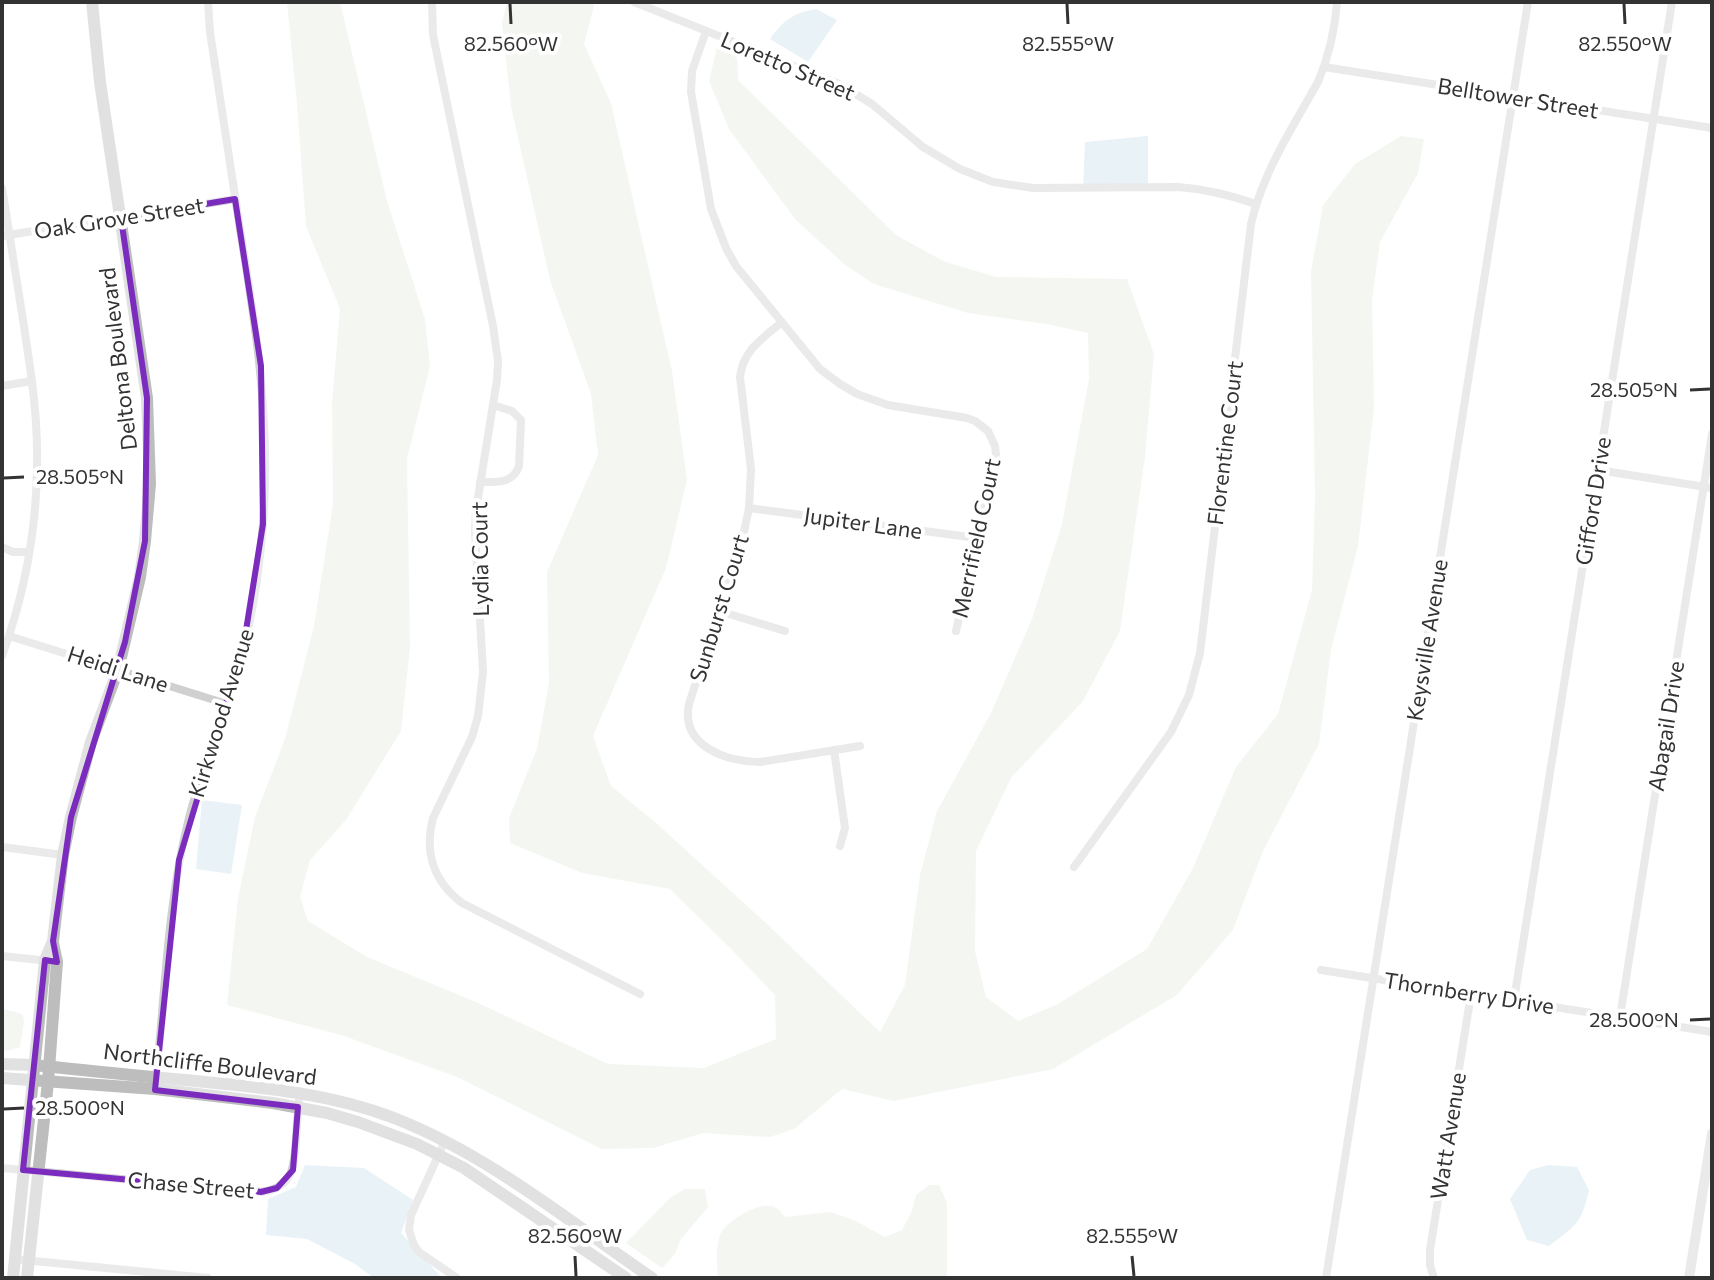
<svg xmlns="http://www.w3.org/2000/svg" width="1714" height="1280" viewBox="0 0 1714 1280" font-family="Commissioner,sans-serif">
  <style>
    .green { fill: #e6ecdf }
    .water { fill: #cfe2ee }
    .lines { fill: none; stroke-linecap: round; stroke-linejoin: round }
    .minor { stroke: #d0d0d0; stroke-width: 8 }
    .tertiary { stroke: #d0d0d0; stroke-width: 10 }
    .secondary { stroke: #bdbdbd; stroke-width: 12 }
    .marked { fill: none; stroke: #7b2cbf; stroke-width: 6; stroke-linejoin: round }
    .ticks { fill: none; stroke: #333; stroke-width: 3 }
    .labels { text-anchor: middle; stroke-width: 8; stroke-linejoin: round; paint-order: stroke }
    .street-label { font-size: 22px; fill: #333; stroke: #fff }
    .ticks-label { font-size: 20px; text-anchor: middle; fill: #333; stroke: #fff; stroke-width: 8; stroke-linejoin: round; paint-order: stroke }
  </style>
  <rect width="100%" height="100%" fill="#fff"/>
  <g class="green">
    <path d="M 287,2 L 340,2 L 387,201 L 425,319 L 430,366 L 407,459 L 410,647 L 401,731 L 346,820 L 310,860 L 300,897 L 308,921 L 367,957 L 476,1002 L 608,1064 L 704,1068 L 776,1039 L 775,995 L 730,948 L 670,889 L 582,873 L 510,843 L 509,818 L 537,749 L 549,683 L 547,572 L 598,455 L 591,394 L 550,280 L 511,106 L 502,23 L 507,2 L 595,2 L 584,44 L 611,103 L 672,371 L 687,480 L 666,568 L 593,736 L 611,786 L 655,822 L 767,924 L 880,1032 L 905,985 L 920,875 L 937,811 L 991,713 L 1032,619 L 1062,524 L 1089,379 L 1088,333 L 1046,324 L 968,313 L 874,284 L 845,265 L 795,219 L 729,129 L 709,81 L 717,47 L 737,53 L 738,80 L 896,235 L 943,261 L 996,277 L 1127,279 L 1154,354 L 1145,457 L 1120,631 L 1083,701 L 1011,778 L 976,851 L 975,951 L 986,997 L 1018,1021 L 1058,1004 L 1147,949 L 1193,868 L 1236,767 L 1278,714 L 1312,590 L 1315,495 L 1311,272 L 1323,205 L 1355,164 L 1401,136 L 1424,139 L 1418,173 L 1380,242 L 1372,300 L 1374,408 L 1358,546 L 1331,650 L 1319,744 L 1263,851 L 1233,930 L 1177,995 L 1053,1069 L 894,1101 L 842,1089 L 794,1129 L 770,1137 L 703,1133 L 653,1148 L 602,1149 L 457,1077 L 341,1035 L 227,1005 L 238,898 L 255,817 L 285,739 L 314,626 L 333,504 L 332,403 L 340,309 L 306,226 L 297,104 Z"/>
    <path d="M 2,1009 L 20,1013 L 23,1015 L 24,1022 L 20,1047 L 7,1051 L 2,1050 Z"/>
    <path d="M 929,1185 L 939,1185 L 947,1203 L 947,1278 L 718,1278 C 717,1265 715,1245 721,1233 C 728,1220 762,1199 776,1208 C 780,1210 782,1214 785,1217 L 830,1212 L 854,1220 L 885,1237 L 902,1230 L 912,1211 L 916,1195 Z"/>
    <path d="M 685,1189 L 705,1189 L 708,1207 L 681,1239 L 675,1254 L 662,1268 L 626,1243 L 671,1197 Z"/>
  </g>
  <g class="water">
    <path d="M 816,9 L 837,20 L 808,62 L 770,39 C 782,21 795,12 816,9 Z"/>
    <path d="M 1148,136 L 1148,186 L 1083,189 L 1085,142 Z"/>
    <path d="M 202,800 L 242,805 L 231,874 L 196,869 Z"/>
    <path d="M 305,1165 L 364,1168 L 413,1200 L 401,1233 L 442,1278 L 374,1278 L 355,1264 L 307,1239 L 266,1235 L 268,1199 L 296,1187 Z"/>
    <path d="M 1548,1165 L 1577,1167 L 1589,1190 C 1581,1225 1576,1225 1549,1246 L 1527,1240 L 1510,1199 L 1530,1170 Z"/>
  </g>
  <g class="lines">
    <g class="minor">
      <path d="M 432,2 L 433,35 L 493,326 L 498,361 L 497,380 L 476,510 L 475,531 L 483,672 L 478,716 L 472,737 L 433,818 C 424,853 434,882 462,903 L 640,994"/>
      <path d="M 634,2 L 839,84 L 872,104 L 923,147 L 960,169 L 993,182 L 1033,188 L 1178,187 C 1206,189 1230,195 1256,204"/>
      <path d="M 706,31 L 692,71 L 691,92 L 711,209 L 726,248 L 736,266 L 820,369 L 840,384 L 857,394 L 888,405 L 967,418 L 975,421 L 988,431 L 995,446 L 996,454 L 956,631"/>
      <path d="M 1324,67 L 1712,128"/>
      <path d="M 2,188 C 9,232 16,276 23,320 C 28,354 34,388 36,423 C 41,502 29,582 2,656"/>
      <path d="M 2,236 L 235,199"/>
      <path d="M 782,322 C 763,338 743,350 740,377 L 751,469 L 749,508 L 744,532 L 689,704 C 680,746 727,762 760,762 L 860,746"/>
      <path d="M 2,386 L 32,381"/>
      <path d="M 1598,470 L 1712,488"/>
      <path d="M 480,482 C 496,482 513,484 519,466 L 521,420 L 512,411 L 493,405"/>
      <path d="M 749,508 L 977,538"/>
      <path d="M 2,547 L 13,552 L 29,552"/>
      <path d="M 719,611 L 785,631"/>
      <path d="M 9,636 L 227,704"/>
      <path d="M 834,750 L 845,828 L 840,846"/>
      <path d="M 2,847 L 63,855"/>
      <path d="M 1074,867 L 1171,732 L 1189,695 L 1200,653 L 1251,224 C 1263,172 1292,128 1318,82 C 1329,56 1335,30 1337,2"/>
      <path d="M 2,956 L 49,961"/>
      <path d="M 1321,970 L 1712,1032"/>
      <path d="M 1514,1000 L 1672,2"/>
      <path d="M 1620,1017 L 1712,434"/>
      <path d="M 156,1080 C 165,994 167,907 188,822 C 199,775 219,731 233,684 C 250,633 259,578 263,524 C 271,424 256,327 240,229 C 230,163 220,97 210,32 L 208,2"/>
      <path d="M 445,1141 L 411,1215 L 409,1230 L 414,1245 L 419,1252 L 457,1278"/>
      <path d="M 2,1168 L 261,1192 C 294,1188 294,1166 296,1139 C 297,1123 298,1108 300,1092"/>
      <path d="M 14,1259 L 208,1278"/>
      <path d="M 1326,1278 L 1528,2"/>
      <path d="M 1434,1278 L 1430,1265 L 1430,1250 L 1471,994"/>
    </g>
    <path class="tertiary" d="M 1689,1278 L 1712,1133"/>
    <g class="secondary">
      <path d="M 2,1064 L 34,1065 C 84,1070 135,1076 185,1080 C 256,1087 327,1092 394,1118 C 487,1154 570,1222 652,1278"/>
      <path d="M 2,1078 L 155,1089 L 273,1103 L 327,1113 L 358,1122 L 417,1144 L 464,1168 L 626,1278"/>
      <path d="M 13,1278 L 45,960 L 53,941 L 63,855 L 71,817 L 91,742 L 118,670 L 140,577 L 145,541 L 150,484 L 147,398 L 100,82 L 92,2"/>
      <path d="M 27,1278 L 48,1082 L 57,962 L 53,943"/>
    </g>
  </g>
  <path d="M0 0H1714V1280H0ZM 235,199 L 261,366 L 263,524 L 244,643 L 179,860 L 155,1090 L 298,1107 L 293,1170 L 277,1188 L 261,1192 L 23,1170 L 45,960 L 57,962 L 53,941 L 71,817 L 125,642 L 145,541 L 147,398 L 121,218 Z" fill="#fff" fill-opacity=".55" fill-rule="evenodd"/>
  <path class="marked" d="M 235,199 L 261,366 L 263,524 L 244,643 L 179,860 L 155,1090 L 298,1107 L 293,1170 L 277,1188 L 261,1192 L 23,1170 L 45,960 L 57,962 L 53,941 L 71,817 L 125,642 L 145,541 L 147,398 L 121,218 Z"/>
  <path class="ticks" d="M 510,4 L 511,24M 1067,4 L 1068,24M 1624,4 L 1625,24M 1690,390 L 1710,389M 4,478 L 24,477M 1690,1020 L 1710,1019M 4,1109 L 24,1108M 575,1256 L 576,1276M 1132,1256 L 1134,1276"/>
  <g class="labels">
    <g class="street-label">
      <text transform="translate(788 66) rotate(23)" y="8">Loretto Street</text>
      <text transform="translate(1518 98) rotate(9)" y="8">Belltower Street</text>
      <text transform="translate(119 218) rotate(-9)" y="8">Oak Grove Street</text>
      <text transform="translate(118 359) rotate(-97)" y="8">Deltona Boulevard</text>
      <text transform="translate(1225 443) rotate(-83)" y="8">Florentine Court</text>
      <text transform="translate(1593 501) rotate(-81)" y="8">Gifford Drive</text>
      <text transform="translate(863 523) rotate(8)" y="8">Jupiter Lane</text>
      <text transform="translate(976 538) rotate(-78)" y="8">Merrifield Court</text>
      <text transform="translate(480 559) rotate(-91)" y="8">Lydia Court</text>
      <text transform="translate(719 608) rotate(-73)" y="8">Sunburst Court</text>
      <text transform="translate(1427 640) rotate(-81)" y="8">Keysville Avenue</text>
      <text transform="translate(118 669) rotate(18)" y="8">Heidi Lane</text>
      <text transform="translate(221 713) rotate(-73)" y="8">Kirkwood Avenue</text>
      <text transform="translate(1666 726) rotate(-81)" y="8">Abagail Drive</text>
      <text transform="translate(1469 993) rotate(9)" y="8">Thornberry Drive</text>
      <text transform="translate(210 1064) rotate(7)" y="8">Northcliffe Boulevard</text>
      <text transform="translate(1448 1136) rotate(-81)" y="8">Watt Avenue</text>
      <text transform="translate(191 1185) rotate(5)" y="8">Chase Street</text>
    </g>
  </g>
  <g class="ticks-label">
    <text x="511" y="51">82.560°W</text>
    <text x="1068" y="51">82.555°W</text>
    <text x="1625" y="51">82.550°W</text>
    <text x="1634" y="397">28.505°N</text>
    <text x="80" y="484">28.505°N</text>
    <text x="1634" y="1027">28.500°N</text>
    <text x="80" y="1115">28.500°N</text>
    <text x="575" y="1243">82.560°W</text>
    <text x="1132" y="1243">82.555°W</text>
  </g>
  <rect width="1714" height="1280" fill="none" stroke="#333333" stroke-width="8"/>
</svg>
